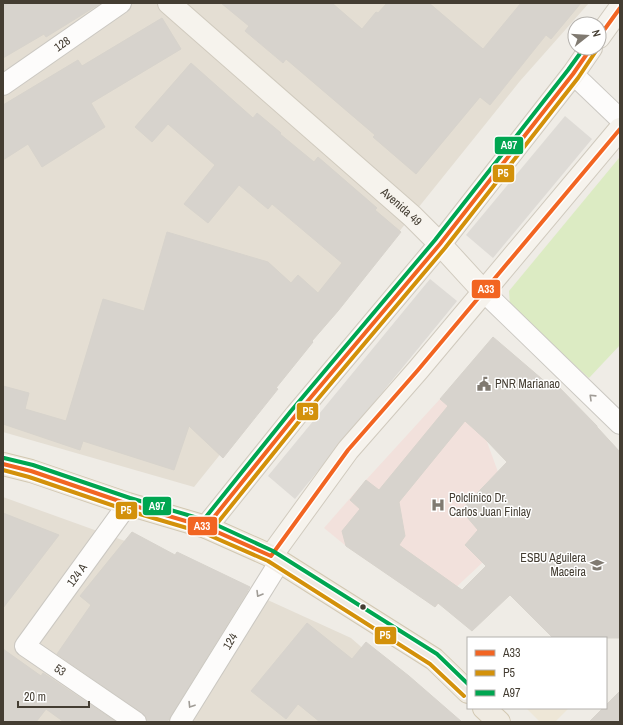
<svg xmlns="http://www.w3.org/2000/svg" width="623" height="725" viewBox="0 0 623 725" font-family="'Archivo Narrow',sans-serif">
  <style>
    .residential { fill: #e4ded3 }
    .education { fill: #eee7d7 }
    .medical { fill: #f2e1dc }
    .green { fill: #dcebc3 }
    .parking { fill: #dedbd6 }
    .building { fill: #d7d3cd; stroke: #d7d3cc; fill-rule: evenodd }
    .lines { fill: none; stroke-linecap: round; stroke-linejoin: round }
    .street-casing { stroke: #cbc8c2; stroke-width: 22 }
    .secondary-casing { stroke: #d0cabe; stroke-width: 24 }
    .primary-casing { stroke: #d2c8b2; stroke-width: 24 }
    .street { stroke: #fdfcfb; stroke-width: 20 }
    .secondary { stroke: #f6f3ed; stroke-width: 22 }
    .primary { stroke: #f0ebe2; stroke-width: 22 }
    .bus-1-casing { stroke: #fff; stroke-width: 7 }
    .bus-2-casing { stroke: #fff; stroke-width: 7 }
    .bus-3-casing { stroke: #fff; stroke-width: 7 }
    .bus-1 { stroke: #f26522; stroke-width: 4 }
    .bus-2 { stroke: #d3910a; stroke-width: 4 }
    .bus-3 { stroke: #00a651; stroke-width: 4 }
    .oneway { stroke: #a09c96 }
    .bus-dot { fill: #443d32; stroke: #fff; stroke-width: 1.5 }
    .labels { text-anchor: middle; stroke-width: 3; stroke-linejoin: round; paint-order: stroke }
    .street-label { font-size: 12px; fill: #443d32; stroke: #fff }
    .poi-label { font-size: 12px; fill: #443d32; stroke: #fff; text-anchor: start }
    .line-badge { stroke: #fff; stroke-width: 1.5 }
    .badge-label { font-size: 11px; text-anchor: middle; font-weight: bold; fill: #fff }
  </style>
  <rect width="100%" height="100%" fill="#efece6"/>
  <g class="residential">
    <path d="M 3,3 L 589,3 L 520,81 L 194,487 L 3,432 Z"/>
    <path d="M 3,497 L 189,564 L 351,638 L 447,722 L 3,722 Z"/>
  </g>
  <path class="education" d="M 526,708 L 569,708 L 555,722 L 540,722 Z"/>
  <path class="medical" d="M 440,399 L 486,439 L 498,472 L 536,509 L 482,563 L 435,607 L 346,546 L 324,528 L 366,480 Z"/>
  <path class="green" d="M 619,158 L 620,345 L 589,378 L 510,306 L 509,291 Z"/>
  <g class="parking">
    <path d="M 565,116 L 592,139 L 493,258 L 466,235 Z"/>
    <path d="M 430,279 L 457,301 L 295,499 L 268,476 Z"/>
  </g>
  <g class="building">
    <path d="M 3,3 L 101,3 L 46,37 L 44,34 L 3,58 Z"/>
    <path d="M 221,3 L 332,3 L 362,29 L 376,12 L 378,13 L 387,3 L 429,3 L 483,49 L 521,3 L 581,3 L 551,39 L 546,35 L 490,105 L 480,97 L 416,174 L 373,137 L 375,135 L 286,59 L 283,63 L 245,31 L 249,26 Z"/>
    <path d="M 162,18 L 181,49 L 91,103 L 105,127 L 42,167 L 28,144 L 3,160 L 3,105 L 78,60 L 82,66 Z"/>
    <path d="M 191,63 L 253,118 L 257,113 L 281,133 L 280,134 L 314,162 L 318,157 L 377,208 L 375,210 L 401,232 L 338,311 L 312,341 L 313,342 L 276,388 L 278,389 L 223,458 L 189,426 L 174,470 L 83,441 L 80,450 L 3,424 L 3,386 L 29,393 L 25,409 L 66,421 L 103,299 L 144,311 L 167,232 L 268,262 L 291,283 L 298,275 L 318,293 L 342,263 L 272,204 L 268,209 L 239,185 L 208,223 L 184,204 L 215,165 L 168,124 L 152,142 L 135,127 Z"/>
    <path d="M 493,337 L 549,385 L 553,381 L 597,426 L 597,427 L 620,452 L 620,638 L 553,638 L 510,595 L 472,631 L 438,603 L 435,607 L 346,546 L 342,531 L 360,509 L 350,500 L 366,480 L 379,490 L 448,406 L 440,399 ZM 465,421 L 486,440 L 507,462 L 461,510 L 478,530 L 465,545 L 486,566 L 462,590 L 399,545 L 405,536 L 399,502 Z"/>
    <path d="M 3,513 L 59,535 L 3,608 Z"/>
    <path d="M 132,532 L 175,555 L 177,552 L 250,587 L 167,722 L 147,722 L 146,717 L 142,713 L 57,654 L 91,605 L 80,596 Z"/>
    <path d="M 307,623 L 352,659 L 366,642 L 409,676 L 462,722 L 320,722 L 298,704 L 286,719 L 251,691 Z"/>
    <path d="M 3,649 L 41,676 L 43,673 L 116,722 L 64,722 L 46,709 L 36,722 L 3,722 Z"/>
    <path d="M 620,691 L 620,722 L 589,722 L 603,708 L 606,708 L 606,705 Z"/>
  </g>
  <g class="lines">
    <defs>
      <g id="street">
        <path d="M 573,74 L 620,119"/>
        <path id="s1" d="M 3,85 L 121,3"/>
        <path d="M 483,291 L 620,424"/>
        <path id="s2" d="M 128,504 L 25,646 L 136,722"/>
        <path id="s3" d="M 180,722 L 280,561"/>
      </g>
      <g id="secondary">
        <path id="s4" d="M 169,3 L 412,216 L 440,244 L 483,291"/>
        <path d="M 599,37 L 620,8"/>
        <path d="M 206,527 L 296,415 L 440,244 L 573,74 L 591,48"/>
        <path d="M 271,556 L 348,450 L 418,370 L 620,129"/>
      </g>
      <g id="primary">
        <path d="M 3,464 L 31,471 L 128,504 L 206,527 L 271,556 L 434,659 L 468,692"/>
        <path d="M 484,708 L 499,722"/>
      </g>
    </defs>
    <use href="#street" class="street-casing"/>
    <use href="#secondary" class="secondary-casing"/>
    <use href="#primary" class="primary-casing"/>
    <use href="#street" class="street"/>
    <use href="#secondary" class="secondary"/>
    <use href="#primary" class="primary"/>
    <defs>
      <g id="bus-1">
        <path d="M 599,37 L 620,8"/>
        <path d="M 3,464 L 31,471 L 128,504 L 206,527 L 271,556 L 348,450 L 418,370 L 620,129"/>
        <path d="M 206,527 L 296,415 L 440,244 L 573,74 L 591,48"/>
      </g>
      <g id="bus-2">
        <path d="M 3,470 L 29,477 L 126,510 L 204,533 L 268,561 L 430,664 L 464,696"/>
        <path d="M 211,531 L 301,419 L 445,248 L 578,78 L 596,51"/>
      </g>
      <g id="bus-3">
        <path d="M 4,458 L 33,465 L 130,498 L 208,521 L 273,551 L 437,654 L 468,684"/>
        <path d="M 201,523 L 291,411 L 435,240 L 568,70 L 584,48"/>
      </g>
    </defs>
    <use href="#bus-1" class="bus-1-casing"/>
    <use href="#bus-2" class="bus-2-casing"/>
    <use href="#bus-3" class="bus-3-casing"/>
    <use href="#bus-1" class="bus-1"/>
    <use href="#bus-2" class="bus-2"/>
    <use href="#bus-3" class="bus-3"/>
  </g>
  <defs><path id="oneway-chevron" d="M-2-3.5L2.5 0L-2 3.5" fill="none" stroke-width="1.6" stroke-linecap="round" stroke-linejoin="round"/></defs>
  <g class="oneway">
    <use href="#oneway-chevron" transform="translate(592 397) rotate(-136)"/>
    <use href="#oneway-chevron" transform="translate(259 594) rotate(121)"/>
    <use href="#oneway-chevron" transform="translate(191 705) rotate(122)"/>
  </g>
  <defs>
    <symbol id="civic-bare" viewBox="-9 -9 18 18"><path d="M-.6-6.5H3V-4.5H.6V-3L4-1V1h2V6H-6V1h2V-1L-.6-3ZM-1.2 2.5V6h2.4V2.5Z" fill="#807a71" stroke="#fff" stroke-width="2.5" paint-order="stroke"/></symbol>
    <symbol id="hospital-bare" viewBox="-9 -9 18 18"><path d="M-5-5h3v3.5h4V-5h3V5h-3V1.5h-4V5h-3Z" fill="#807a71" stroke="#fff" stroke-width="2.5" paint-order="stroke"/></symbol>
    <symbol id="school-bare" viewBox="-9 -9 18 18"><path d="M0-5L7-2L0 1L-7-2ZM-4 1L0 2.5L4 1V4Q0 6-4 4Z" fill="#807a71" stroke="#fff" stroke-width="2.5" paint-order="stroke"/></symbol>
  </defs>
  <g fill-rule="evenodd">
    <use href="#civic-bare" x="474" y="374" width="20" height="20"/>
    <use href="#hospital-bare" x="428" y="495" width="20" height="20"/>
    <use href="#school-bare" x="587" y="555" width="20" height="20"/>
  </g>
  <circle class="bus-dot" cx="363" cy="607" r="3.5"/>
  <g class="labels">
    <g class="street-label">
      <text dy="4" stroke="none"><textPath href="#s1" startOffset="72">128</textPath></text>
      <text dy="4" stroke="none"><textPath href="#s4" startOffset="309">Avenida 49</textPath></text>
      <text transform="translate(77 575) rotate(-54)" y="4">124 A</text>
      <text dy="4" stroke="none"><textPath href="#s3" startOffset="95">124</textPath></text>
      <text dy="4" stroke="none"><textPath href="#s2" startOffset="218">53</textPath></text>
    </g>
    <g class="poi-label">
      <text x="495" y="388">PNR Marianao</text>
      <text x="449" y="502">Polclínico Dr.<tspan x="449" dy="14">Carlos Juan Finlay</tspan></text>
      <text x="586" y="562" text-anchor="end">ESBU Aguilera<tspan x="586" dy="14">Maceira</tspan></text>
    </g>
  </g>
  <g class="line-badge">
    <rect x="494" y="136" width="30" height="19" rx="4" fill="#00a651"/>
    <rect x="492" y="164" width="23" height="19" rx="4" fill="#d3910a"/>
    <rect x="471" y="279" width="30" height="20" rx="4" fill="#f26522"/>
    <rect x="296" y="402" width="23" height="19" rx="4" fill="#d3910a"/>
    <rect x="142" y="496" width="30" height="20" rx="4" fill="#00a651"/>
    <rect x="115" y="501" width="23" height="19" rx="4" fill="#d3910a"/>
    <rect x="187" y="516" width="31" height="20" rx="4" fill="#f26522"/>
    <rect x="374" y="626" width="23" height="19" rx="4" fill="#d3910a"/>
  </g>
  <g class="badge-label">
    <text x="509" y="149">A97</text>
    <text x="503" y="177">P5</text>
    <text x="486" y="293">A33</text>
    <text x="308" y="415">P5</text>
    <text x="157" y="510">A97</text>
    <text x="126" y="514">P5</text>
    <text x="202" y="530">A33</text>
    <text x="385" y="639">P5</text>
  </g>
  <rect width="623" height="725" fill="none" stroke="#443d32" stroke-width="8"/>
  <rect x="467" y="637" width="140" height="72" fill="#ffffff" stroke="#b4b1ad"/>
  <rect x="475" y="650" width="20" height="6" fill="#f26522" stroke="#b4b1ad"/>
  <text x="503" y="657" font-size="12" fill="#443d32">A33</text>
  <rect x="475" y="670" width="20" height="6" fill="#d3910a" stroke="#b4b1ad"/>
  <text x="503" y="677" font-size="12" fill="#443d32">P5</text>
  <rect x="475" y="690" width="20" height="6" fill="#00a651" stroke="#b4b1ad"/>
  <text x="503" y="697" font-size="12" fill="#443d32">A97</text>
  <g transform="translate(587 36) rotate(73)"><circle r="19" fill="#ffffff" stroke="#b4b1ad"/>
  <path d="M0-3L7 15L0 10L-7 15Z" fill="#807a71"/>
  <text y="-6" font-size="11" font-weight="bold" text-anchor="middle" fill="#443d32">N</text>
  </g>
  <path d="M18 701v6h71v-6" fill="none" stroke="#443d32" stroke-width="2"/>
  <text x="24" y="701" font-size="12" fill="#443d32" stroke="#ffffff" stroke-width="3" paint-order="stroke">20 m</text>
</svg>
